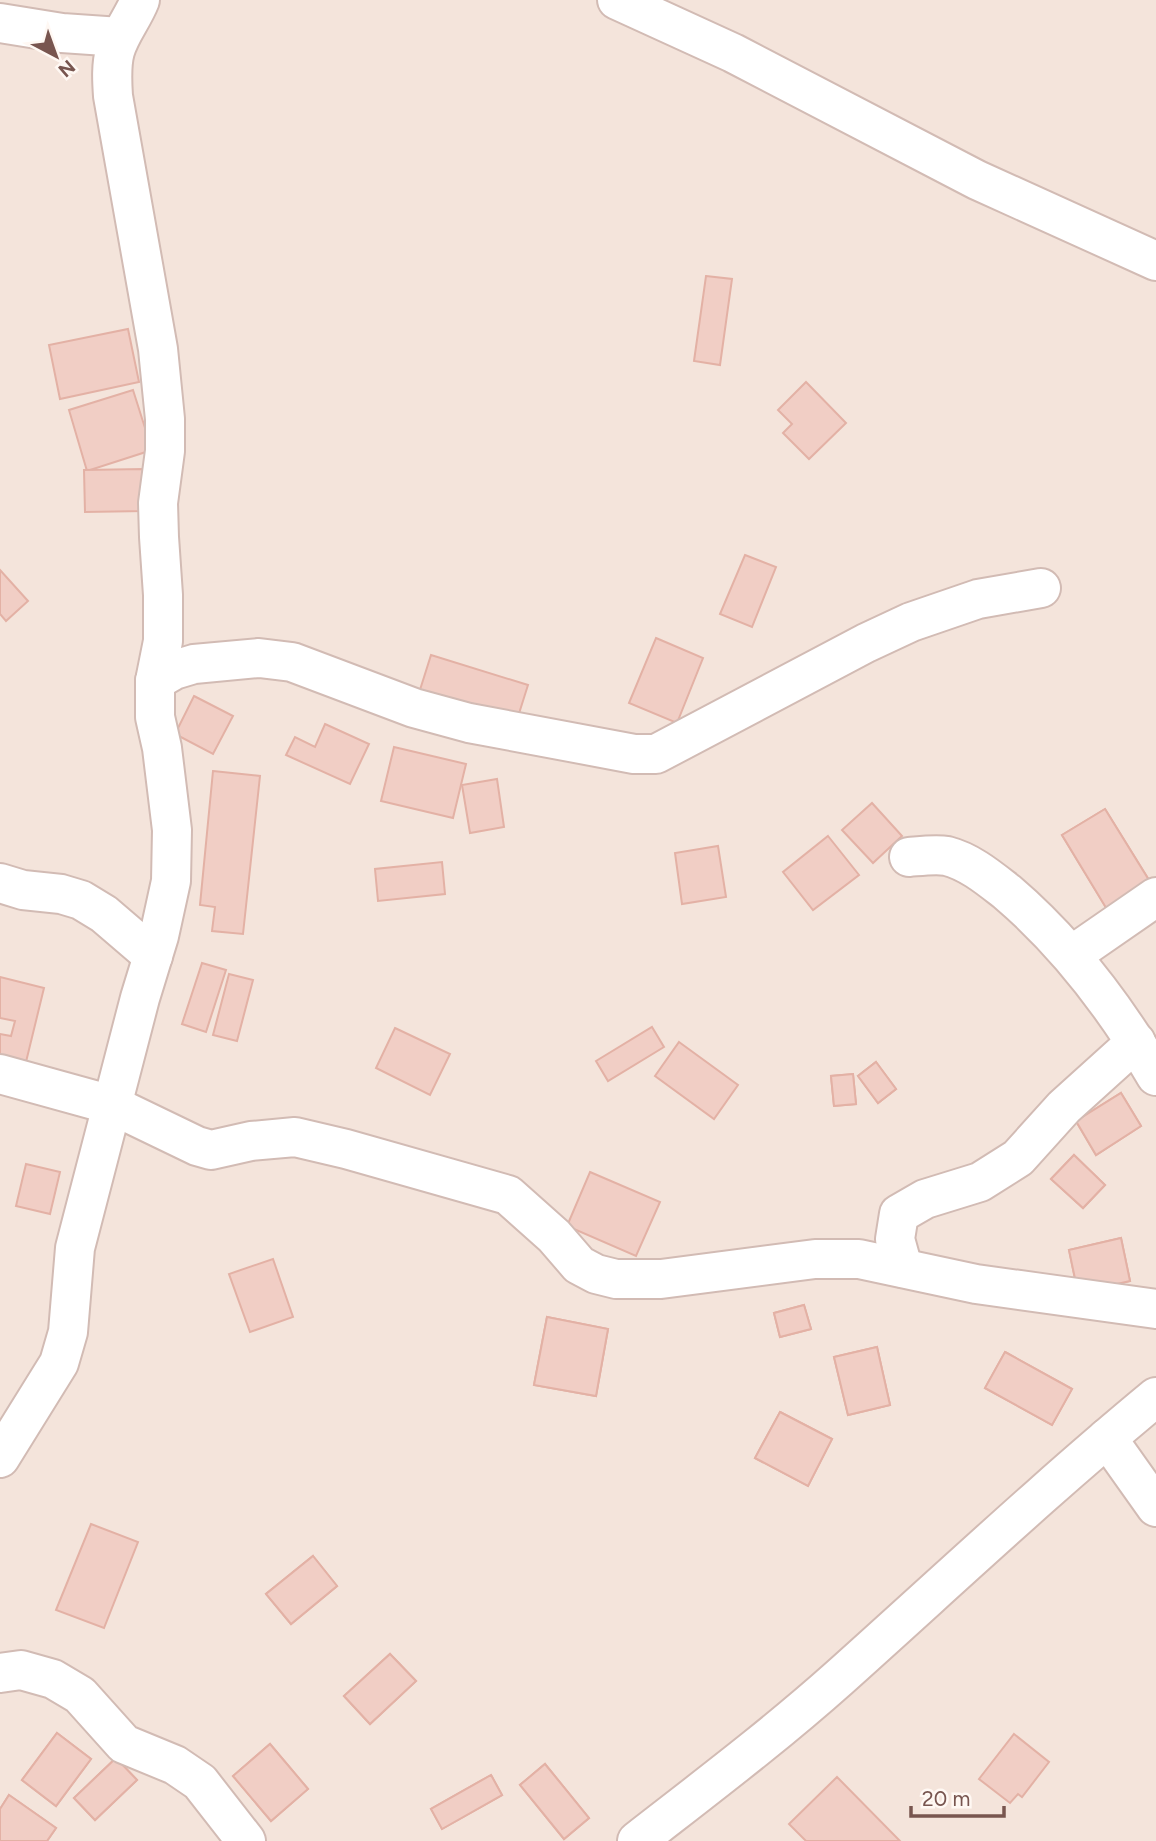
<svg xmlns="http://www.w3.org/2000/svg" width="1156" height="1841" viewBox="0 0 1156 1841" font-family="Figtree,sans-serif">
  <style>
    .residential { fill: #f4e4db }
    .building { fill: #f1cec5; stroke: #e3b1a5; stroke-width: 2 }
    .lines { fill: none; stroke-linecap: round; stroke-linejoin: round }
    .minor-casing { stroke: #d2bbb4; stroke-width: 42 }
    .minor { stroke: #fff; stroke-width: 38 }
  </style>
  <rect width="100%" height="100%" fill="#fcf3ed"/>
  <rect class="residential" x="0" y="0" width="1156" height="1841"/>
  <g class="building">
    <path d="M 706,276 L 732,279 L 720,365 L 694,361 Z"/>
    <path d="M 128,329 L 139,382 L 60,399 L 49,345 Z"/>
    <path d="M 806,382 L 846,423 L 809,459 L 783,433 L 792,424 L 778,410 Z"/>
    <path d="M 133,390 L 152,450 L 87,471 L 69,410 Z"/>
    <path d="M 143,469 L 144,511 L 85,512 L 84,470 Z"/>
    <path d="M 745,555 L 776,567 L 752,627 L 720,614 Z"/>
    <path d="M 0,570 L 28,601 L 6,621 L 0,614 Z"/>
    <path d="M 656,638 L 703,658 L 677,723 L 629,703 Z"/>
    <path d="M 431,655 L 528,685 L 510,742 L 413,712 Z"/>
    <path d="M 194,696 L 233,716 L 213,754 L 175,734 Z"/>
    <path d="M 325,724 L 369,744 L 350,784 L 286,755 L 295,737 L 315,747 Z"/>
    <path d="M 394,747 L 466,764 L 453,818 L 381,801 Z"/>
    <path d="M 213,771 L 260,776 L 243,934 L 212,931 L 215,907 L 200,905 Z"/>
    <path d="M 497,779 L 504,827 L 470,833 L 462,785 Z"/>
    <path d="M 872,803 L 902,836 L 873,863 L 842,830 Z"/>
    <path d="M 1105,809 L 1152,885 L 1108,911 L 1062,835 Z"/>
    <path d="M 1105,809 L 1152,885 L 1108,911 L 1062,835 Z"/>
    <path d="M 828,836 L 859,875 L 813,910 L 783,872 Z"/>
    <path d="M 718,846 L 726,897 L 682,904 L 675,853 Z"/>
    <path d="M 442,862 L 445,894 L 378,901 L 375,869 Z"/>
    <path d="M 202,963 L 226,970 L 206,1032 L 182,1024 Z"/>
    <path d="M 229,974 L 253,980 L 237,1041 L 213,1035 Z"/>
    <path d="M 0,977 L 44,988 L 25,1066 L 0,1060 L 0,1034 L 11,1036 L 15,1021 L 0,1018 Z"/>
    <path d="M 652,1027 L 664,1047 L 608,1081 L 596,1061 Z"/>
    <path d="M 395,1028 L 450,1054 L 430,1095 L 376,1068 Z"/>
    <path d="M 679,1042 L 738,1085 L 714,1119 L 655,1076 Z"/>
    <path d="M 876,1062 L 896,1089 L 878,1103 L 858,1076 Z"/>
    <path d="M 876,1062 L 896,1089 L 878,1103 L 858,1076 Z"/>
    <path d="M 853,1074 L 856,1104 L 834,1106 L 831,1076 Z"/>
    <path d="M 853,1074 L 856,1104 L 834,1106 L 831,1076 Z"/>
    <path d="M 1121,1093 L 1141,1126 L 1096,1155 L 1076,1121 Z"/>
    <path d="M 1121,1093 L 1141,1126 L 1096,1155 L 1076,1121 Z"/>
    <path d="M 1074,1155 L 1105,1185 L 1083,1208 L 1051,1179 Z"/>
    <path d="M 1074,1155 L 1105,1185 L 1083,1208 L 1051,1179 Z"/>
    <path d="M 26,1164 L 60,1172 L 50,1214 L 16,1206 Z"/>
    <path d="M 590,1172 L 660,1202 L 636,1256 L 567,1226 Z"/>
    <path d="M 1121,1238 L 1130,1281 L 1078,1293 L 1069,1250 Z"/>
    <path d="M 1121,1238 L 1130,1281 L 1078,1293 L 1069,1250 Z"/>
    <path d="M 273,1259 L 293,1317 L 250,1332 L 229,1274 Z"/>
    <path d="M 804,1305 L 811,1329 L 780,1337 L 774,1313 Z"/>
    <path d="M 804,1305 L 811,1329 L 780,1337 L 774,1313 Z"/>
    <path d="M 547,1317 L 608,1329 L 596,1396 L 534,1385 Z"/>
    <path d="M 547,1317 L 608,1329 L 596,1396 L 534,1385 Z"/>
    <path d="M 877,1347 L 890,1405 L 848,1415 L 834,1357 Z"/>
    <path d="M 877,1347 L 890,1405 L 848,1415 L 834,1357 Z"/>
    <path d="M 1005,1352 L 1072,1389 L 1052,1425 L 985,1388 Z"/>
    <path d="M 1005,1352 L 1072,1389 L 1052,1425 L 985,1388 Z"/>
    <path d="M 780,1412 L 832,1439 L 808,1486 L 755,1458 Z"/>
    <path d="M 780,1412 L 832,1439 L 808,1486 L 755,1458 Z"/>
    <path d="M 91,1524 L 138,1542 L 104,1628 L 56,1610 Z"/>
    <path d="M 313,1556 L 337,1586 L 291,1624 L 266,1594 Z"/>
    <path d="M 313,1556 L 337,1586 L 291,1624 L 266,1594 Z"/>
    <path d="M 390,1654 L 416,1681 L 370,1724 L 344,1696 Z"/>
    <path d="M 390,1654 L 416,1681 L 370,1724 L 344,1696 Z"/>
    <path d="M 57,1733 L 91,1759 L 56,1806 L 22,1780 Z"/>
    <path d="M 57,1733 L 91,1759 L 56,1806 L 22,1780 Z"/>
    <path d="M 1014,1734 L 1049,1762 L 1022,1797 L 1018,1794 L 1010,1803 L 979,1779 Z"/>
    <path d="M 270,1744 L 308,1789 L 271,1821 L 233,1776 Z"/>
    <path d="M 270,1744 L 308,1789 L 271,1821 L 233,1776 Z"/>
    <path d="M 116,1758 L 137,1780 L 95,1820 L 74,1798 Z"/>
    <path d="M 116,1758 L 137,1780 L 95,1820 L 74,1798 Z"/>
    <path d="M 545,1764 L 589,1818 L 564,1839 L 520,1785 Z"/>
    <path d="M 545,1764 L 589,1818 L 564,1839 L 520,1785 Z"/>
    <path d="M 491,1775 L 502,1795 L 442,1829 L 431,1809 Z"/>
    <path d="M 491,1775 L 502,1795 L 442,1829 L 431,1809 Z"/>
    <path d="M 837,1777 L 900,1841 L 806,1841 L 789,1824 Z"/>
    <path d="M 9,1795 L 56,1828 L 47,1841 L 0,1841 L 0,1809 Z"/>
    <path d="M 9,1795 L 56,1828 L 47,1841 L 0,1841 L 0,1809 Z"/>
  </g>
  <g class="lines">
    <defs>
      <g id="minor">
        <path d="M 617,0 L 733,53 L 977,180 L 1156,261"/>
        <path d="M 0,23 L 62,33 L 120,37"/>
        <path d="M 155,681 L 174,670 L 194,664 L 259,658 L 292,662 L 414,708 L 469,723 L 634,754 L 656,754 L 866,643 L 911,622 L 978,599 L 1041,588"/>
        <path d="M 909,857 C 921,856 936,854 947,856 C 970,862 989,878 1007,892 C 1068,944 1116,1008 1156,1076"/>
        <path d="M 0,883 L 23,890 L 61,894 L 81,900 L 104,914 L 153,956"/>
        <path d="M 1072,955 L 1156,897"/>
        <path d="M 0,1074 L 112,1105 L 197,1146 L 211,1150 L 251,1141 L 295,1137 L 346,1149 L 508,1195 L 554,1236 L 579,1265 L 596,1274 L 616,1279 L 661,1279 L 815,1259 L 859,1259 L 976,1284 L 1156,1309"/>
        <path d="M 903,1268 L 895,1239 L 899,1214 L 925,1199 L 980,1182 L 1018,1158 L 1064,1107 L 1136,1042"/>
        <path d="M 1107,1438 L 1156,1507"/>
        <path d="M 0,1458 L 59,1363 L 68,1332 L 75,1248 L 140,998 L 159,936 L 171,881 L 172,830 L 162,748 L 155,717 L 155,681 L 163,641 L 163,595 L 159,537 L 158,503 L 165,451 L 165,419 L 158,349 L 113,96 C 112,81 111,65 115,51 C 120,33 133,18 140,0"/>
        <path d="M 0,1673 L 21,1670 L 53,1679 L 80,1695 L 124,1744 L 175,1765 L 200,1782 L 246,1841"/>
        <path d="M 637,1841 C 705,1788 774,1736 839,1678 C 944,1584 1047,1487 1156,1397"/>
      </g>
    </defs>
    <use href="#minor" class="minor-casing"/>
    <use href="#minor" class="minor"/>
  </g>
  <g transform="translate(56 56) rotate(139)" stroke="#fff8f3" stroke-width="5" paint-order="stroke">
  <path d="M0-5L12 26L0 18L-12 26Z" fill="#78554f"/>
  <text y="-10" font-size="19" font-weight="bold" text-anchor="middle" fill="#78554f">N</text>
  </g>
  <path d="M911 1806v10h93v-10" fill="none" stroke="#78554f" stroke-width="3.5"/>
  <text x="922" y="1806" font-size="21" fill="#78554f" stroke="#fff8f3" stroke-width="5" paint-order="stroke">20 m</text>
</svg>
